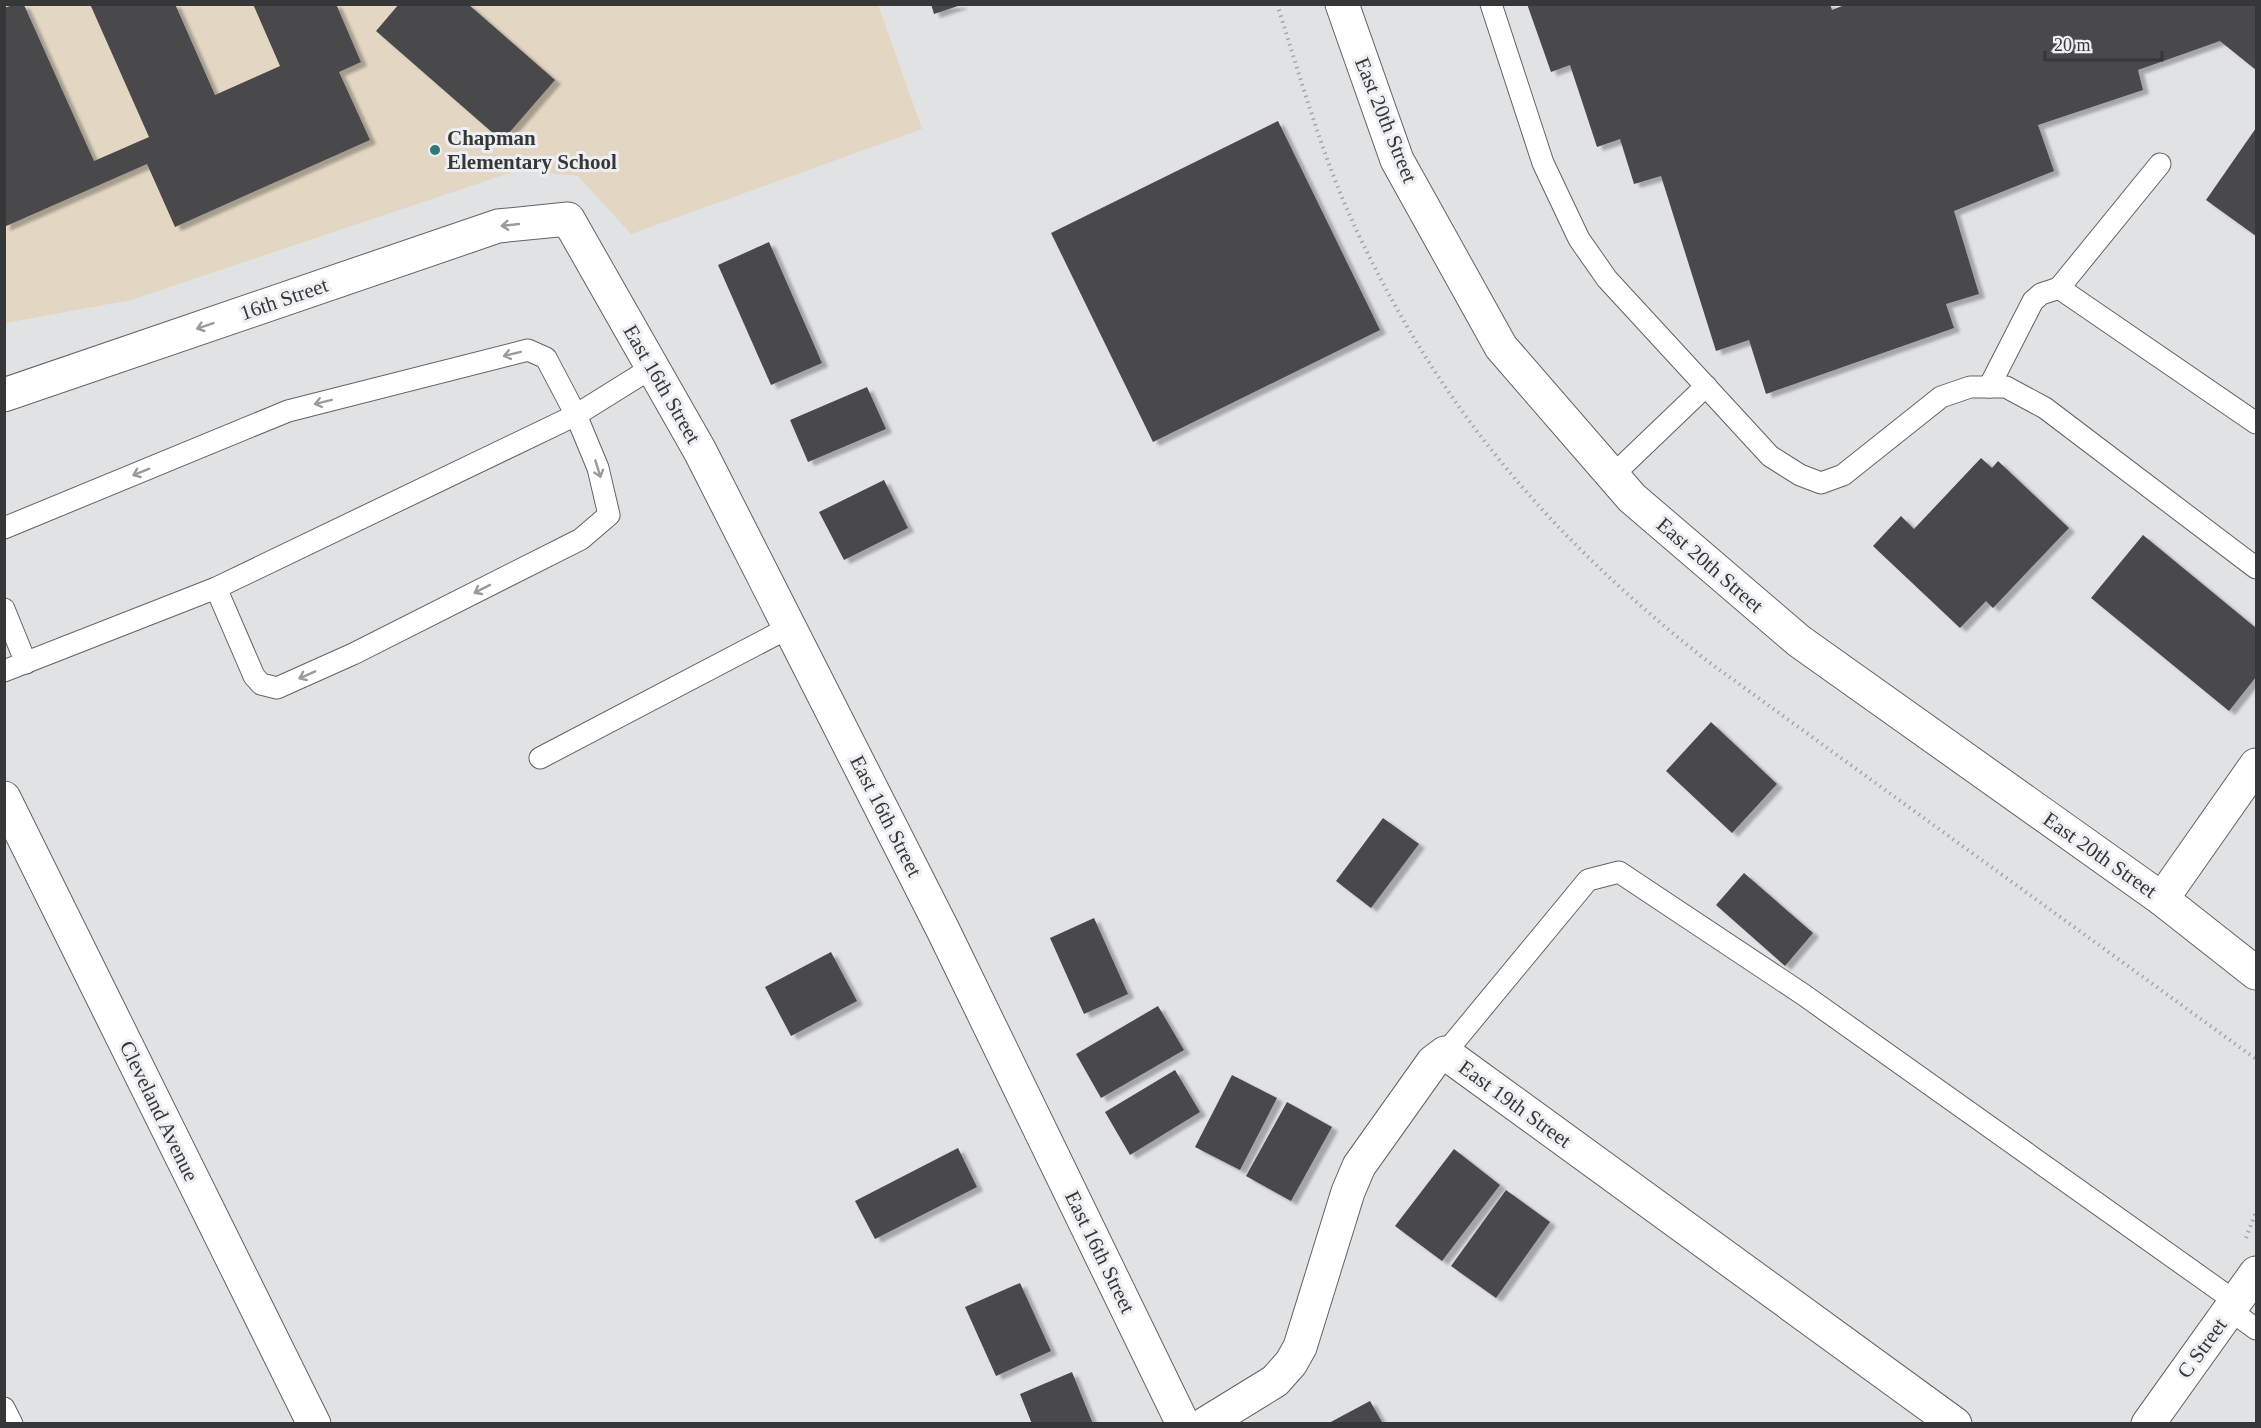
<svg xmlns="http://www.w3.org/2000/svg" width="2261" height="1428" viewBox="0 0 2261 1428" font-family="'Times New Roman',serif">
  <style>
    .education { fill: #e3d6c2 }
    .building { fill: #49494b; filter: url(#shadow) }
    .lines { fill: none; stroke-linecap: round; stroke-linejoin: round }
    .service-casing { stroke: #616365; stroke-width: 23 }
    .minor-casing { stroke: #616365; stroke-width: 35 }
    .tertiary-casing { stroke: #616365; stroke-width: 35 }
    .path { stroke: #a5a6a8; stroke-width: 4; stroke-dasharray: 1.5 4.5; stroke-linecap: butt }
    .service { stroke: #fff; stroke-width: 21 }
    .minor { stroke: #fff; stroke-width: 33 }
    .tertiary { stroke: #fff; stroke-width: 33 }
    .oneway { stroke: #9a9b9c }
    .poi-dot { fill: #307977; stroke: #edeff2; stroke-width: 2 }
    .labels { text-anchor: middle; stroke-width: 6; stroke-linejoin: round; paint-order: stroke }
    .street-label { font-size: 21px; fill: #363738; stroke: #edeff2 }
    .poi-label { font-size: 21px; font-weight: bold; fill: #363738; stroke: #edeff2; text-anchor: start }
  </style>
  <defs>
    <filter id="shadow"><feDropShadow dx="6" dy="4" stdDeviation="1.5" flood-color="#0004"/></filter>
  </defs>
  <rect width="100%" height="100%" fill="#e0e2e4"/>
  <path class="education" d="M 5,5 L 878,5 L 922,129 L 631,234 L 578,176 L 518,170 L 131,300 L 5,323 Z"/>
  <g class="building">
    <path d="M 90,4 L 175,4 L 215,95 L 280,66 L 253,4 L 336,4 L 361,62 L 339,72 L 370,140 L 175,227 L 147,164 L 4,227 L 4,8 L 13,5 L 24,5 L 94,161 L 149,137 Z"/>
    <path d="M 399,4 L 468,4 L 555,80 L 502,141 L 376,31 Z"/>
    <path d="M 931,4 L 961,4 L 961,5 L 934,14 Z"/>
    <path d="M 1527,4 L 1830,4 L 1832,10 L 1847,4 L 2256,4 L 2256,70 L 2220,41 L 2138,70 L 2143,90 L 2038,125 L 2054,171 L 1954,211 L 1979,294 L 1946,304 L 1954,328 L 1766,394 L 1749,340 L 1716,351 L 1661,176 L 1634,184 L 1620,139 L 1597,147 L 1570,65 L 1551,72 Z"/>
    <path d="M 1278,121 L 1380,330 L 1153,442 L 1051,233 Z"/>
    <path d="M 2256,128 L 2256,236 L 2206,200 Z"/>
    <path d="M 769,242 L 822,363 L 771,385 L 718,265 Z"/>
    <path d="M 867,387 L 886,429 L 808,462 L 790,420 Z"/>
    <path d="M 1981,458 L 1992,468 L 1998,461 L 2069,528 L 1993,608 L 1986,601 L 1960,628 L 1873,546 L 1901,516 L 1914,529 Z"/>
    <path d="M 884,480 L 908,528 L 844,560 L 819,512 Z"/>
    <path d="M 2143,535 L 2256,628 L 2256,677 L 2229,711 L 2091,598 Z"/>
    <path d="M 1711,722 L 1777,784 L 1732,833 L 1666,771 Z"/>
    <path d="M 1383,818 L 1419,844 L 1371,908 L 1336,881 Z"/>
    <path d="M 1744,873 L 1813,933 L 1785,966 L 1716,905 Z"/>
    <path d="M 1094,918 L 1128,994 L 1084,1014 L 1050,938 Z"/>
    <path d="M 831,952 L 857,1001 L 791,1036 L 765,987 Z"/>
    <path d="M 1158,1006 L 1184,1050 L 1101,1098 L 1076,1054 Z"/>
    <path d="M 1175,1070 L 1200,1112 L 1130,1155 L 1105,1112 Z"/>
    <path d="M 1232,1075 L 1277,1098 L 1240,1170 L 1195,1147 Z"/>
    <path d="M 1287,1102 L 1332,1127 L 1291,1201 L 1246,1176 Z"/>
    <path d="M 958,1148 L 977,1187 L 875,1239 L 855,1201 Z"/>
    <path d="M 1454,1149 L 1500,1185 L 1442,1261 L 1395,1226 Z"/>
    <path d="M 1506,1190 L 1550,1222 L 1496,1298 L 1451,1266 Z"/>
    <path d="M 1020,1283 L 1051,1351 L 996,1376 L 965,1307 Z"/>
    <path d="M 1072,1372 L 1093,1424 L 1032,1424 L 1020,1394 Z"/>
    <path d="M 1370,1401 L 1383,1424 L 1327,1424 Z"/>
  </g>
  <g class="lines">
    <defs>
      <g id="service">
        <path d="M 1491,4 L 1543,163 L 1579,239 L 1607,279 L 1770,456 L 1800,475 L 1821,483 L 1843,475 L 1941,397 L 1970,387 L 2006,387 L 2045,408 L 2256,568"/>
        <path d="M 2059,288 L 2160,164"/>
        <path d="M 1989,387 L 2033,301 L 2041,294 L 2059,288 L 2256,423"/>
        <path d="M 1612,476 L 1706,386"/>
        <path d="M 4,528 L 288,411 L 528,350 L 546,358 L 576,415 L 598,468 L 609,515 L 581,539 L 353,654 L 277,688 L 261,684 L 254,676 L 216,588"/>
        <path d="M 4,609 L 26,663"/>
        <path d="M 4,671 L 216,588 L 576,415 L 653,367"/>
        <path d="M 540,758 L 790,627"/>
        <path d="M 1445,1053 L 1588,880 L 1619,872 L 1804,995 L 2236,1302"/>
        <path d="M 2230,1310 L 2256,1329"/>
        <path d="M 4,1408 L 12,1424"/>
      </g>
      <g id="minor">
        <path d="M 4,395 L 498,226 L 568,219 L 700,451 L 943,930 L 1183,1424"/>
        <path d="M 4,798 L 314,1424"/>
        <path d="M 2162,899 L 2256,765"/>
        <path d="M 1205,1424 L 1275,1381 L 1291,1363 L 1300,1347 L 1348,1192 L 1359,1166 L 1433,1062 L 1445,1053 L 1955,1424"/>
        <path d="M 2148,1424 L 2256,1273"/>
      </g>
      <path id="tertiary" d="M 1342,4 L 1397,160 L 1501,347 L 1632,498 L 1799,641 L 2162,899 L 2256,973"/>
    </defs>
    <use href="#service" class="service-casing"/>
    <use href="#minor" class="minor-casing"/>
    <use href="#tertiary" class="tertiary-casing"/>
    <g class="path">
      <path d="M 1277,4 C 1301,79 1322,156 1355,227 C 1439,407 1550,537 1706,660 L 2256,1059"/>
      <path d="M 2246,1238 L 2256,1212"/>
    </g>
    <use href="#service" class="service"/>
    <use href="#minor" class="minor"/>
    <use href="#tertiary" class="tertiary"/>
  </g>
  <defs><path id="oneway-shaft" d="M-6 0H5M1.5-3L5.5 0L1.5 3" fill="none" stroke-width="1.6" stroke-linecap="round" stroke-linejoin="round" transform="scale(1.5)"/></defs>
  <g class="oneway">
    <use href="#oneway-shaft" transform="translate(510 225) rotate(174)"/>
    <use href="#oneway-shaft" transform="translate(205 326) rotate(161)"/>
    <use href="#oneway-shaft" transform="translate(512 354) rotate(166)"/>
    <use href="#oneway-shaft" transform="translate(323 402) rotate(166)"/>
    <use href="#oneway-shaft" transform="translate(598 469) rotate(73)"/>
    <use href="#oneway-shaft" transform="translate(141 472) rotate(158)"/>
    <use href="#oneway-shaft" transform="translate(482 589) rotate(153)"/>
    <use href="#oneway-shaft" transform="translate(307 675) rotate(156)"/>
  </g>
  <circle class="poi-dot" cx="435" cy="150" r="6"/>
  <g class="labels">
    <g class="street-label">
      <text transform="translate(1386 120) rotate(68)" y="7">East 20th Street</text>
      <text transform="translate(284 299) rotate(-19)" y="7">16th Street</text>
      <text transform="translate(662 384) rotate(60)" y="7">East 16th Street</text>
      <text transform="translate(1710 565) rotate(41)" y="7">East 20th Street</text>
      <text transform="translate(886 816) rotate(63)" y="7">East 16th Street</text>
      <text transform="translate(2100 855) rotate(35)" y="7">East 20th Street</text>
      <text transform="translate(1515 1104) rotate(36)" y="7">East 19th Street</text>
      <text transform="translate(159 1111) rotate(64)" y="7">Cleveland Avenue</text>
      <text transform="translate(1100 1252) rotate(64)" y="7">East 16th Street</text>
      <text transform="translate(2202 1348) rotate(-54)" y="7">C Street</text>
    </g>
    <g class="poi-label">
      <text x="447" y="145">Chapman<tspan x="447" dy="24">Elementary School</tspan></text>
    </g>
  </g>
  <rect width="2261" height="1428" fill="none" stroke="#363738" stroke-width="12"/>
  <path d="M2045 51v9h117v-9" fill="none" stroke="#363738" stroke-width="3"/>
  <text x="2054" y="51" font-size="18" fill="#363738" stroke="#edeff2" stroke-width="4.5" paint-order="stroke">20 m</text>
</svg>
